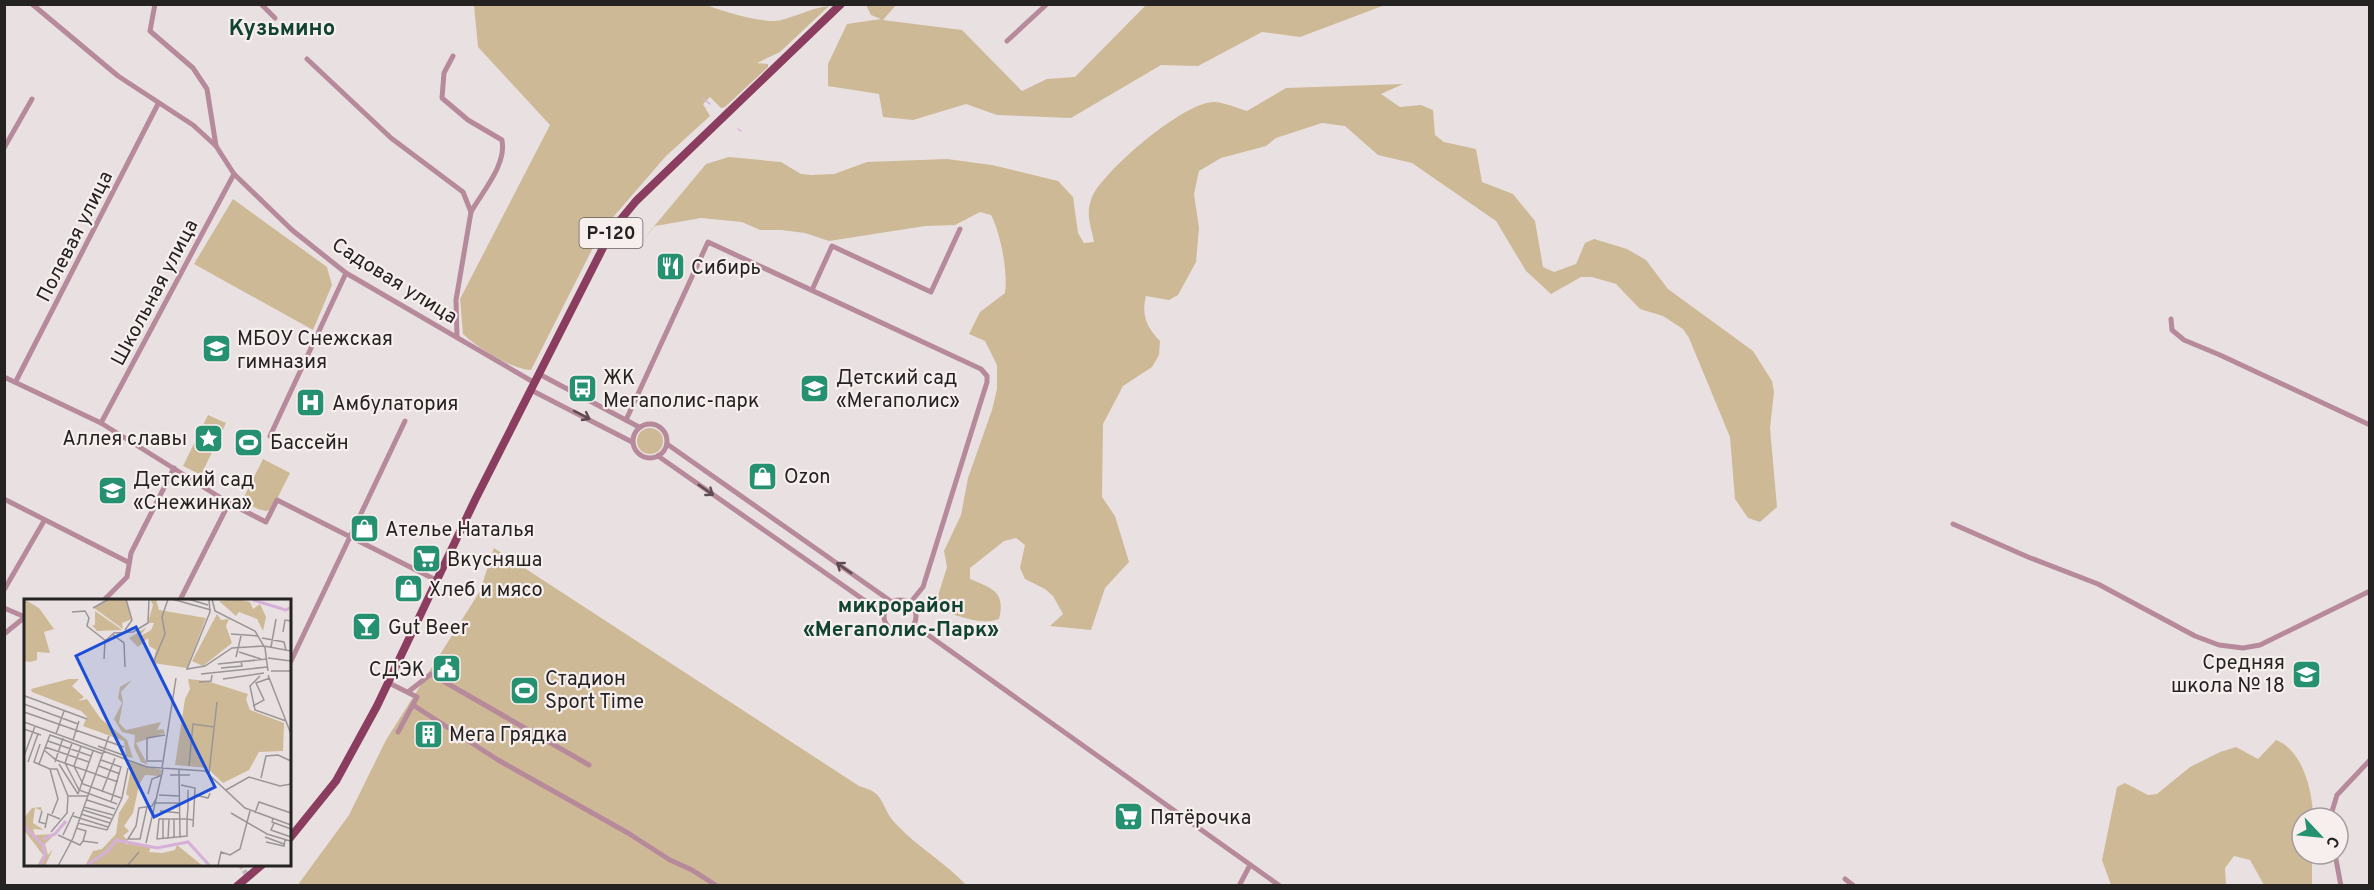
<svg xmlns="http://www.w3.org/2000/svg" width="2374" height="890" viewBox="0 0 2374 890" font-family="Overpass,sans-serif">
  <style>
    .green { fill: #ceb996 }
    .lines { fill: none; stroke-linecap: round; stroke-linejoin: round }
    .stream { stroke: #d7b0d9; stroke-width: 1.5 }
    .street-tunnel { stroke: #c2bbbb; stroke-width: 5; stroke-dasharray: 5 2.5; stroke-linecap: butt }
    .street { stroke: #b78a9b; stroke-width: 5 }
    .primary { stroke: #8a3d5f; stroke-width: 8 }
    .oneway { stroke: #5f4c52 }
    .labels { text-anchor: middle; stroke-width: 4.5; stroke-linejoin: round; paint-order: stroke }
    .shield { fill: #f7eeee; stroke: #645f5f; stroke-width: 1.5 }
    .shield-label { font-size: 18px; font-weight: bold; fill: #252222 }
    .street-label { font-size: 20px; fill: #252222; stroke: #f7eeee }
    .poi-label { font-size: 20px; fill: #252222; stroke: #f7eeee; text-anchor: start }
    .neighbourhood-label { font-size: 21px; font-weight: bold; fill: #114333; stroke: #f7eeee }
    .quarter-label { font-size: 22px; font-weight: bold; fill: #114333; stroke: #f7eeee }
    .inset-river { fill: none; stroke: #d7b0d9; stroke-width: 3 }
    .inset-road { fill: none; stroke: #9b9595; stroke-width: 1.5 }
    .view { fill: #1d4ed8; fill-opacity: 0.15; stroke: #1d4ed8; stroke-width: 3 }
    .inset-edge { fill: none; stroke: #252222; stroke-width: 3 }
  </style>
  <rect width="100%" height="100%" fill="#e9e1e1"/>
  <g class="green">
    <path d="M 474,5 L 707,5 C 720,11 760,22 775,21 C 789,20 810,8 829,6 L 780,52 L 757,63 L 768,64 L 768,67 L 725,107 L 721,108 L 710,97 L 703,104 L 710,116 L 666,156 L 602,230 L 531,370 C 513,370 475,346 463,334 L 460,299 L 550,125 L 478,47 Z"/>
    <path d="M 866,5 L 896,5 L 883,20 L 962,30 L 1022,91 L 1047,79 L 1075,77 L 1146,5 L 1385,5 L 1300,37 L 1262,32 L 1198,66 L 1161,65 L 1071,118 L 997,115 L 966,104 L 913,120 L 883,117 L 879,94 L 828,86 L 828,64 L 847,24 L 881,19 L 871,15 Z"/>
    <path d="M 1403,84 L 1381,94 L 1400,107 L 1421,105 L 1433,110 L 1435,135 L 1444,142 L 1476,149 L 1482,182 L 1513,194 L 1535,221 L 1543,267 L 1554,272 L 1576,264 L 1585,243 L 1594,239 L 1627,249 L 1646,260 L 1668,289 L 1753,351 L 1772,381 L 1774,392 L 1770,428 L 1777,507 L 1760,522 L 1748,518 L 1735,499 L 1730,437 L 1689,338 L 1683,329 L 1663,316 L 1640,309 L 1616,284 L 1592,277 L 1581,277 L 1551,294 L 1526,271 L 1496,221 L 1412,163 L 1378,155 L 1345,126 L 1322,123 L 1276,138 L 1266,146 L 1221,158 L 1199,171 L 1194,194 L 1199,228 L 1196,262 L 1178,295 L 1169,300 L 1146,296 C 1141,315 1147,328 1160,341 L 1159,355 L 1152,367 L 1123,386 L 1103,424 L 1102,497 L 1115,516 L 1129,562 L 1105,588 L 1091,630 L 1050,626 L 1063,614 L 1053,596 L 1045,589 L 1025,579 L 1020,568 L 1025,545 L 1016,538 L 1004,541 L 970,568 L 970,579 C 992,588 1006,592 999,619 C 981,626 960,616 942,611 L 936,602 L 947,567 L 944,551 L 961,515 L 968,478 L 992,410 L 997,389 L 997,365 L 985,341 L 969,334 L 980,312 L 1005,293 C 1008,273 1001,234 991,215 L 980,212 L 955,225 L 925,226 L 829,241 L 805,233 L 781,230 L 760,230 L 742,222 L 701,218 L 655,226 L 641,242 L 706,164 L 729,157 L 781,162 L 801,174 L 812,175 L 834,174 L 867,162 L 947,159 L 992,165 L 1058,181 L 1073,197 L 1078,233 L 1084,243 L 1094,242 C 1091,225 1085,215 1092,197 C 1104,170 1186,100 1215,102 C 1226,103 1237,108 1247,111 L 1286,88 Z"/>
    <path d="M 233,199 L 327,267 L 332,285 L 313,330 L 194,264 Z"/>
    <path d="M 208,415 L 226,423 L 201,475 L 183,466 Z"/>
    <circle cx="650" cy="441" r="13"/>
    <path d="M 263,459 L 290,473 L 272,509 L 266,511 L 258,509 L 242,501 Z"/>
    <path d="M 494,548 L 859,786 C 887,793 879,806 896,824 C 917,847 945,862 966,885 L 297,886 L 349,815 L 386,740 L 480,591 Z"/>
    <path d="M 2276,740 C 2303,750 2313,792 2313,818 L 2302,818 L 2302,854 L 2312,854 L 2312,885 L 2264,885 L 2250,860 L 2234,856 L 2225,868 L 2226,885 L 2111,885 L 2102,860 L 2117,787 L 2125,783 L 2148,795 L 2157,794 L 2190,767 L 2220,752 L 2236,747 L 2258,759 Z"/>
  </g>
  <g class="lines">
    <g class="stream">
      <path d="M 702,98 L 710,104"/>
      <path d="M 738,129 L 741,131"/>
    </g>
    <path class="street-tunnel" d="M 240,864 L 248,877"/>
    <g class="street">
      <path d="M 32,4 L 118,76 L 193,125 L 216,146 L 234,174 L 292,230 L 346,273 L 535,383"/>
      <path d="M 155,4 L 150,31 L 193,68 L 207,89 L 216,146"/>
      <path d="M 261,4 L 275,18"/>
      <path d="M 1007,41 L 1047,4"/>
      <path d="M 453,56 L 444,73 L 442,98 L 468,120 L 502,140 C 507,164 483,191 471,212"/>
      <path d="M 307,59 L 391,138 L 463,192 L 471,212 L 456,300 L 457,337"/>
      <path d="M 4,148 L 32,99"/>
      <path d="M 812,290 L 832,246 L 931,292 L 960,229"/>
      <path d="M 2171,319 L 2172,330 L 2184,340 L 2220,355 L 2370,425"/>
      <path d="M 539,374 L 639,427"/>
      <path d="M 4,377 L 101,423 L 229,503 L 266,522 L 277,500 L 438,581"/>
      <path d="M 16,381 L 158,104"/>
      <path d="M 531,390 L 632,442"/>
      <path d="M 626,420 L 708,242 L 981,369 L 987,376 L 987,382 L 923,587 L 910,603"/>
      <path d="M 101,423 L 234,174"/>
      <circle cx="650" cy="441" r="17"/>
      <path d="M 270,436 L 346,273"/>
      <path d="M 667,444 L 892,602"/>
      <path d="M 658,456 L 884,614"/>
      <path d="M 4,499 L 128,562"/>
      <path d="M 1953,524 L 2028,557 L 2098,584 L 2195,636 L 2219,645 L 2243,648 L 2260,645 L 2370,591"/>
      <path d="M 4,590 L 44,521"/>
      <circle cx="900" cy="616" r="16"/>
      <path d="M 104,600 L 127,577 L 131,553 L 174,468"/>
      <path d="M 180,600 L 229,503"/>
      <path d="M 4,608 L 25,617"/>
      <path d="M 914,625 L 1280,886"/>
      <path d="M 4,634 L 25,617"/>
      <path d="M 291,661 L 405,421"/>
      <path d="M 389,683 L 417,697 L 398,732"/>
      <path d="M 408,692 L 431,674 L 589,765"/>
      <path d="M 413,705 L 498,760 L 628,833 L 670,860 L 692,870 L 717,886"/>
      <path d="M 2330,818 L 2337,795 L 2370,760"/>
      <path d="M 2335,854 L 2341,886"/>
      <path d="M 1845,879 L 1854,886"/>
      <path d="M 1239,886 L 1250,865"/>
    </g>
    <g class="primary">
      <path d="M 290,838 L 336,781 L 377,706 L 475,500 L 612,230 L 636,201 L 841,4"/>
      <path d="M 237,886 L 263,864"/>
    </g>
  </g>
  <defs><path id="oneway-shaft" d="M-6 0H5M1.5-3L5.5 0L1.5 3" fill="none" stroke-width="1.6" stroke-linecap="round" stroke-linejoin="round" transform="scale(1.5)"/></defs>
  <g class="oneway">
    <use href="#oneway-shaft" transform="translate(582 415) rotate(27)"/>
    <use href="#oneway-shaft" transform="translate(706 490) rotate(35)"/>
    <use href="#oneway-shaft" transform="translate(844 568) rotate(-145)"/>
  </g>
  <defs>
    <symbol id="restaurant-square" viewBox="-11 -11 22 22"><rect x="-9" y="-9" width="18" height="18" rx="4" fill="#269171" stroke="#f7eeee"/><path d="M-5-6h1v4h1v-4h1v4h1v-4h1v5L-1.5 .5V6h-2V.5L-5-1ZM5-6V6H3V1.5H1.5Q1.5-4 5-6Z" fill="#fff"/></symbol>
    <symbol id="school-square" viewBox="-11 -11 22 22"><rect x="-9" y="-9" width="18" height="18" rx="4" fill="#269171" stroke="#f7eeee"/><path d="M0-5L7-2L0 1L-7-2ZM-4 1L0 2.5L4 1V4Q0 6-4 4Z" fill="#fff"/></symbol>
    <symbol id="bus-square" viewBox="-11 -11 22 22"><rect x="-9" y="-9" width="18" height="18" rx="4" fill="#269171" stroke="#f7eeee"/><path d="M-5-6H5V4H4V6H2V4H-2V6H-4V4H-5ZM-3.5-4V0h7V-4ZM-3.5 1.2v1.5H-2V1.2ZM2 1.2v1.5H3.5V1.2Z" fill="#fff"/></symbol>
    <symbol id="hospital-square" viewBox="-11 -11 22 22"><rect x="-9" y="-9" width="18" height="18" rx="4" fill="#269171" stroke="#f7eeee"/><path d="M-5-5h3v3.5h4V-5h3V5h-3V1.5h-4V5h-3Z" fill="#fff"/></symbol>
    <symbol id="sight-square" viewBox="-11 -11 22 22"><rect x="-9" y="-9" width="18" height="18" rx="4" fill="#269171" stroke="#f7eeee"/><path d="M0-6L1.8-2.2L6-1.7L2.9 1.2L3.7 5.4L0 3.3L-3.7 5.4L-2.9 1.2L-6-1.7L-1.8-2.2Z" fill="#fff"/></symbol>
    <symbol id="stadium-square" viewBox="-11 -11 22 22"><rect x="-9" y="-9" width="18" height="18" rx="4" fill="#269171" stroke="#f7eeee"/><path d="M0-5a6.5 5 0 1 0 0 10a6.5 5 0 1 0 0-10ZM-3.5-1.8h7v3.6h-7Z" fill="#fff"/></symbol>
    <symbol id="shop-square" viewBox="-11 -11 22 22"><rect x="-9" y="-9" width="18" height="18" rx="4" fill="#269171" stroke="#f7eeee"/><path d="M-5-2.5h2.3a2.7 3.5 0 0 1 5.4 0H5L5.5 6h-11ZM-1.5-2.5h3a1.5 2.3 0 0 0-3 0Z" fill="#fff"/></symbol>
    <symbol id="supermarket-square" viewBox="-11 -11 22 22"><rect x="-9" y="-9" width="18" height="18" rx="4" fill="#269171" stroke="#f7eeee"/><path d="M-6-5.5h2.5l.6 2H6L4.5 2H-2.5L-4.4-4H-6ZM-1.5 3.2a1.3 1.3 0 1 0 .1 0ZM3 3.2a1.3 1.3 0 1 0 .1 0Z" fill="#fff"/></symbol>
    <symbol id="bar-square" viewBox="-11 -11 22 22"><rect x="-9" y="-9" width="18" height="18" rx="4" fill="#269171" stroke="#f7eeee"/><path d="M-6-5H6L.8 .8V4.5H3.5V6h-7V4.5H-.8V.8Z" fill="#fff"/></symbol>
    <symbol id="civic-square" viewBox="-11 -11 22 22"><rect x="-9" y="-9" width="18" height="18" rx="4" fill="#269171" stroke="#f7eeee"/><path d="M-.6-6.5H3V-4.5H.6V-3L4-1V1h2V6H-6V1h2V-1L-.6-3ZM-1.2 2.5V6h2.4V2.5Z" fill="#fff"/></symbol>
    <symbol id="building-square" viewBox="-11 -11 22 22"><rect x="-9" y="-9" width="18" height="18" rx="4" fill="#269171" stroke="#f7eeee"/><path d="M-4-6H4V6H1V3H-1V6H-4ZM-2.5-4.3h1.7v1.8h-1.7ZM.8-4.3h1.7v1.8H.8ZM-2.5-1h1.7V.8h-1.7ZM.8-1h1.7V.8H.8Z" fill="#fff"/></symbol>
  </defs>
  <g fill-rule="evenodd">
    <use href="#restaurant-square" x="654" y="250" width="33" height="33"/>
    <use href="#school-square" x="200" y="332" width="33" height="33"/>
    <use href="#bus-square" x="566" y="372" width="33" height="33"/>
    <use href="#school-square" x="798" y="372" width="33" height="33"/>
    <use href="#hospital-square" x="294" y="386" width="33" height="33"/>
    <use href="#sight-square" x="192" y="422" width="33" height="33"/>
    <use href="#stadium-square" x="232" y="426" width="33" height="33"/>
    <use href="#shop-square" x="746" y="460" width="33" height="33"/>
    <use href="#school-square" x="96" y="474" width="33" height="33"/>
    <use href="#shop-square" x="348" y="512" width="33" height="33"/>
    <use href="#supermarket-square" x="410" y="542" width="33" height="33"/>
    <use href="#shop-square" x="392" y="572" width="33" height="33"/>
    <use href="#bar-square" x="350" y="610" width="33" height="33"/>
    <use href="#civic-square" x="430" y="652" width="33" height="33"/>
    <use href="#school-square" x="2290" y="658" width="33" height="33"/>
    <use href="#stadium-square" x="508" y="674" width="33" height="33"/>
    <use href="#building-square" x="412" y="718" width="33" height="33"/>
    <use href="#supermarket-square" x="1112" y="800" width="33" height="33"/>
  </g>
  <g class="labels">
    <rect class="shield" x="579.5" y="218" width="63" height="30" rx="4.5"/>
    <g class="shield-label">
      <text x="611" y="239">Р-120</text>
    </g>
    <g class="street-label">
      <text transform="translate(74 236) rotate(-63)" y="7">Полевая улица</text>
      <text transform="translate(395 280) rotate(32)" y="7">Садовая улица</text>
      <text transform="translate(154 292) rotate(-62)" y="7">Школьная улица</text>
    </g>
    <g class="poi-label">
      <text x="691" y="274">Сибирь</text>
      <text x="237" y="345">МБОУ Снежская<tspan x="237" dy="23">гимназия</tspan></text>
      <text x="603" y="384">ЖК<tspan x="603" dy="23">Мегаполис-парк</tspan></text>
      <text x="836" y="384">Детский сад<tspan x="836" dy="23">«Мегаполис»</tspan></text>
      <text x="332" y="410">Амбулатория</text>
      <text x="187" y="445" text-anchor="end">Аллея славы</text>
      <text x="270" y="449">Бассейн</text>
      <text x="784" y="483">Ozon</text>
      <text x="133" y="486">Детский сад<tspan x="133" dy="23">«Снежинка»</tspan></text>
      <text x="385" y="536">Ателье Наталья</text>
      <text x="447" y="566">Вкусняша</text>
      <text x="429" y="596">Хлеб и мясо</text>
      <text x="388" y="634">Gut Beer</text>
      <text x="2285" y="669" text-anchor="end">Средняя<tspan x="2285" dy="23">школа № 18</tspan></text>
      <text x="425" y="676" text-anchor="end">СДЭК</text>
      <text x="545" y="685">Стадион<tspan x="545" dy="23">Sport Time</tspan></text>
      <text x="449" y="741">Мега Грядка</text>
      <text x="1150" y="824">Пятёрочка</text>
    </g>
    <g class="neighbourhood-label">
      <text x="901" y="612">микрорайон<tspan x="901" dy="24">«Мегаполис-Парк»</tspan></text>
    </g>
    <g class="quarter-label">
      <text x="282" y="35">Кузьмино</text>
    </g>
  </g>
  <g transform="translate(24 599)">
    <rect width="267" height="267" fill="#e9e1e1"/>
    <path d="M 0,0 L 15,9 L 30,30 L 20,33 L 26,54 L 13,53 L 13,61 L 6,63 L 1,62 L 0,56 ZM 86,0 L 102,0 L 108,20 L 98,24 L 99,30 L 70,9 ZM 126,0 L 132,0 L 135,11 L 182,19 L 163,69 L 129,64 L 132,51 L 125,47 L 124,39 L 114,48 L 105,39 L 123,28 L 115,38 L 127,31 L 130,24 L 124,24 L 129,6 ZM 212,0 L 226,3 L 229,10 L 236,5 L 242,18 L 239,32 L 233,20 L 215,13 L 212,17 L 195,2 ZM 71,12 L 97,30 L 98,31 L 73,32 L 68,26 L 71,26 ZM 193,15 L 197,21 L 205,20 L 202,27 L 208,44 L 179,67 L 168,62 ZM 45,80 L 55,80 L 48,87 L 60,98 L 54,102 L 63,100 L 77,120 L 103,141 L 109,159 L 98,157 L 102,157 L 100,142 L 59,127 L 63,118 L 57,112 L 8,93 L 7,90 ZM 164,80 L 183,82 L 224,95 L 222,100 L 226,111 L 260,124 L 259,152 L 235,153 L 225,171 L 199,184 L 183,169 L 151,166 L 161,100 L 166,90 ZM 108,81 L 97,93 L 99,103 L 95,124 L 102,131 L 137,123 L 133,131 L 139,130 L 141,134 L 112,144 L 124,166 L 117,163 L 110,148 L 111,136 L 98,133 L 90,120 L 98,104 L 94,99 L 96,88 ZM 103,162 L 138,171 L 136,177 L 121,176 L 115,186 L 109,214 L 100,227 L 105,232 L 99,237 L 104,241 L 101,245 L 127,246 L 125,253 L 138,254 L 151,251 L 153,246 L 179,267 L 61,267 L 69,252 L 78,250 L 92,235 L 95,214 L 105,198 L 102,195 L 107,169 ZM 17,208 L 18,212 L 11,209 L 9,224 L 20,231 L 9,230 L 11,236 L 31,235 L 21,245 L 24,256 L 29,250 L 21,267 L 13,267 L 19,256 L 0,231 L 0,219 L 8,209 Z" fill="#ceb996"/>
    <path class="inset-river" d="M 229,1 L 262,11 L 267,8M 0,227 L 19,246 L 21,256 L 16,267M 19,240 L 31,235 L 42,222M 62,267 L 84,252 L 92,241 L 133,249 L 164,243 L 186,267"/>
    <path class="inset-road" d="M 148,0 L 187,11M 164,0 L 184,6M 188,0 L 191,12 L 231,32 L 241,49 L 244,72M 185,1 L 186,13 L 163,70 L 181,67 L 208,49 L 240,47M 69,9 L 85,0M 48,13 L 61,12 L 65,19 L 63,27 L 82,42M 101,31 L 108,21 L 102,0M 259,33 L 261,21 L 267,22M 88,35 L 100,44 L 101,68M 207,35 L 234,37M 238,39 L 260,43 L 262,51M 240,47 L 267,52M 247,48 L 252,20M 215,53 L 237,60M 212,58 L 217,37M 244,59 L 267,62M 80,60 L 81,42 L 90,34 L 109,33 L 124,24 L 125,0M 129,64 L 141,35 L 138,18 L 144,0M 194,65 L 243,60M 197,69 L 218,67 L 217,62M 247,72 L 267,72M 177,75 L 243,68M 244,76 L 267,135M 236,77 L 226,87 L 231,111 L 262,122M 199,80 L 240,74M 175,83 L 187,82 L 188,76M 1,97 L 63,120M 0,105 L 54,125M 229,107 L 240,101 L 232,84 L 246,79M 0,113 L 100,148M 0,123 L 123,168 L 181,172 L 221,209 L 267,226M 0,130 L 17,136M 32,135 L 40,112M 49,141 L 55,122M 24,142 L 67,157M 48,144 L 41,164 L 55,191 L 93,205M 16,145 L 10,163 L 26,170M 57,147 L 50,167 L 59,185 L 97,199M 74,147 L 99,156M 21,148 L 65,163M 20,151 L 32,161 L 94,183M 0,157 L 11,127M 77,161 L 97,168 L 87,203M 138,162 L 123,162 L 123,139 L 141,136M 4,163 L 14,135M 31,163 L 39,139M 15,165 L 26,136 L 79,155M 35,165 L 54,195M 75,167 L 96,175M 165,167 L 169,125 L 190,128M 138,169 L 152,79M 26,170 L 33,170 L 44,197 L 64,197M 26,170 L 34,200 L 28,215M 155,171 L 156,239M 185,174 L 193,103M 146,176 L 166,176M 237,179 L 242,157 L 254,156 L 267,162M 157,186 L 171,189 L 169,228M 164,191 L 164,209 L 163,220 L 163,237 L 133,240 L 135,220 L 163,220 L 170,221M 202,191 L 225,178 L 256,187 L 267,185M 78,193 L 91,159M 54,195 L 69,152M 124,195 L 128,180 L 138,176M 135,196 L 156,197M 171,196 L 184,199 L 186,194M 63,201 L 91,210M 132,204 L 156,204M 60,208 L 89,216M 123,208 L 116,240 L 104,240 L 112,227 L 115,209 L 128,207 L 133,198M 59,211 L 88,220M 18,212 L 15,223 L 22,225M 136,212 L 156,214M 207,214 L 243,235 L 266,242M 231,214 L 235,203 L 267,214M 57,215 L 86,224M 49,217 L 84,228M 249,220 L 248,223 L 267,230M 54,224 L 83,231 L 98,199 L 104,169M 250,224 L 247,231 L 267,238M 21,229 L 24,215 L 36,220M 52,229 L 62,232 L 59,242M 27,233 L 43,214 L 44,197M 34,236 L 56,246 L 59,242 L 74,244M 39,236 L 50,213M 241,238 L 260,245M 150,239 L 150,220M 139,240 L 139,220M 144,240 L 145,220M 242,243 L 260,247 L 261,241M 122,244 L 139,170M 34,267 L 49,239 L 85,137M 103,267 L 115,253M 194,267 L 197,253 L 206,256 L 216,250 L 226,212"/>
    <path class="view" d="M 112,28 L 191,188 L 130,218 L 52,57 Z"/>
    <rect width="267" height="267" class="inset-edge"/>
  </g>
  <rect width="2374" height="890" fill="none" stroke="#252222" stroke-width="12"/>
  <g transform="translate(2320 836) rotate(116)"><circle r="28" fill="#f7eeee" stroke="#a39c9c" stroke-width="1.5"/>
  <path d="M0-4.5L10 22L0 15L-10 22Z" fill="#269171"/>
  <text y="-9" font-size="16" font-weight="bold" text-anchor="middle" fill="#252222">С</text>
  </g>
</svg>
